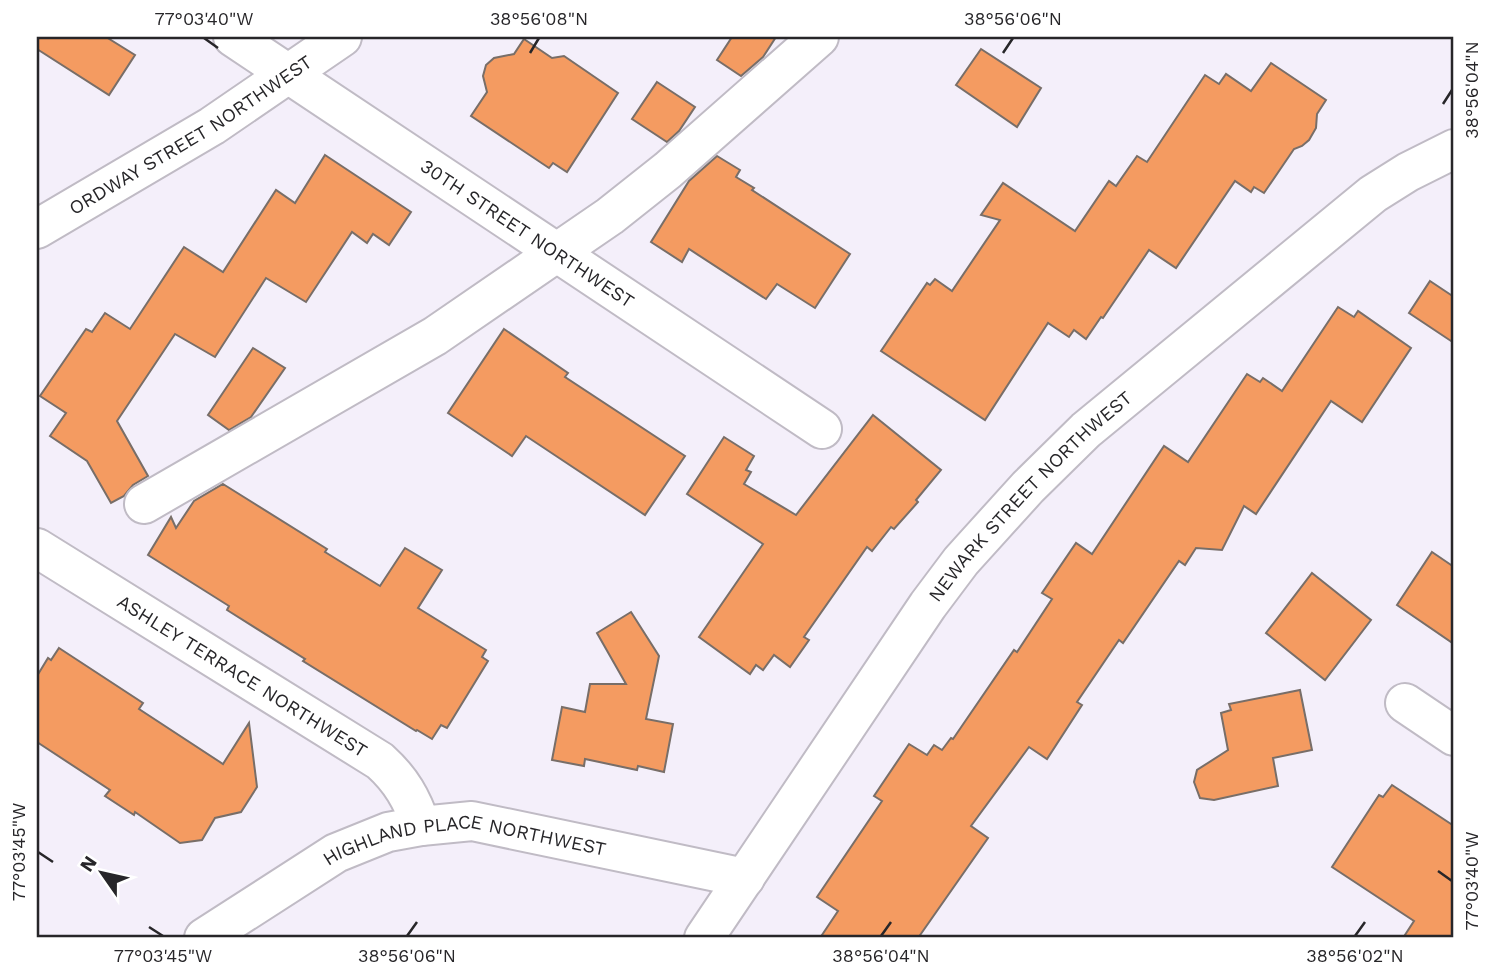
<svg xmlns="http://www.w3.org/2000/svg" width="1491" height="975" viewBox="0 0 1491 975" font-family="'Work Sans',sans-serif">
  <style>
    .building { fill: #f49b61; stroke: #786e68; stroke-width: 2 }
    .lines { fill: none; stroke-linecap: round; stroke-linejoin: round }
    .minor-casing { stroke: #c0bbc5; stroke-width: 42 }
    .minor { stroke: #fff; stroke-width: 38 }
    .ticks { fill: none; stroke: #272629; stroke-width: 2.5 }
    .labels { text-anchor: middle; stroke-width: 6; stroke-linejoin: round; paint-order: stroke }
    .street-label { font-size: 19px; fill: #272629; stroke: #fff }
    .neatline { fill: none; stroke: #272629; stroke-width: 2.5 }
    .ticks-label { font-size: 18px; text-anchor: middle; fill: #272629 }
  </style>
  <rect width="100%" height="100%" fill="#f4effa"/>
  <g class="building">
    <path d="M 37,37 L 106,37 L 135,55 L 109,95 L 37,49 Z"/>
    <path d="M 732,37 L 776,37 L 763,57 L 741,76 L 717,60 Z"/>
    <path d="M 524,39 L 552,58 L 564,56 L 618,93 L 567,172 L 553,163 L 549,168 L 471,116 L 487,92 L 483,76 L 486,65 L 494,58 L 514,54 Z"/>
    <path d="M 981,49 L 1041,88 L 1017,127 L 956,85 Z"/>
    <path d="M 1271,63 L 1326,100 L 1317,114 L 1316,128 L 1309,140 L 1302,146 L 1294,149 L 1264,193 L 1254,187 L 1251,192 L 1235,181 L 1176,268 L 1149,250 L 1103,318 L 1101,317 L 1086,339 L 1074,330 L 1069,337 L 1048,323 L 985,420 L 881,351 L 927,283 L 930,285 L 935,279 L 952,291 L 1000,220 L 981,215 L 1003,183 L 1075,231 L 1109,181 L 1116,186 L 1137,156 L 1147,162 L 1205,75 L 1219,84 L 1226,74 L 1251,91 Z"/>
    <path d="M 657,82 L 695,107 L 679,131 L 667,142 L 632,119 Z"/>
    <path d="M 325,155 L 411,212 L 389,245 L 373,234 L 367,243 L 352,232 L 306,302 L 266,278 L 215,357 L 175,334 L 117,421 L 148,476 L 133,485 L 124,496 L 111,503 L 87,461 L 50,436 L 66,413 L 40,396 L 86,329 L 92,332 L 105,313 L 130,329 L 184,247 L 223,272 L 276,190 L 295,203 Z"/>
    <path d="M 717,156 L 740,170 L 736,177 L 754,188 L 752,190 L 850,254 L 815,308 L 777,284 L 766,299 L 689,249 L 682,262 L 651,242 L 689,181 Z"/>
    <path d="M 1430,281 L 1454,297 L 1454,343 L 1409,313 Z"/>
    <path d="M 1338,307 L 1354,317 L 1358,311 L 1411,348 L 1362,422 L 1331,401 L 1256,514 L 1244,506 L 1222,550 L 1196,548 L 1185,565 L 1179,561 L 1123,643 L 1119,640 L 1077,702 L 1082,705 L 1047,759 L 1029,747 L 971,826 L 988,838 L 918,938 L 820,938 L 838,911 L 817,897 L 882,801 L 874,796 L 909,744 L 927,755 L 934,745 L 942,750 L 951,738 L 953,739 L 1014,650 L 1017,652 L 1052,599 L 1042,593 L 1076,543 L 1092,554 L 1164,446 L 1188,462 L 1247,374 L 1260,382 L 1263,378 L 1282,391 Z"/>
    <path d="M 504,329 L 568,373 L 565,377 L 685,456 L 645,515 L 526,436 L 512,456 L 448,413 Z"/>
    <path d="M 253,348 L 285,368 L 251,417 L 229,430 L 208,415 Z"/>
    <path d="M 873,415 L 941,470 L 916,500 L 918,502 L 894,529 L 891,527 L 872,551 L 867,547 L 804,637 L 809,640 L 790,667 L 774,655 L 763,670 L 756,665 L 750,674 L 699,637 L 763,544 L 687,494 L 724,437 L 754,456 L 746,470 L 751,472 L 744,484 L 796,515 Z"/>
    <path d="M 223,484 L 327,549 L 325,552 L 380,586 L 405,548 L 442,570 L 418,608 L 486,650 L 482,657 L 488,661 L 447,728 L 441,725 L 432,739 L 417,730 L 416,731 L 303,661 L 305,659 L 227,610 L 229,606 L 148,555 L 171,517 L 176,528 L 194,501 Z"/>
    <path d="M 1432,552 L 1454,567 L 1454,644 L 1397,605 Z"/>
    <path d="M 1312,573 L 1371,620 L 1325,680 L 1266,633 Z"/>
    <path d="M 631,612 L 659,656 L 646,719 L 673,724 L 664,772 L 638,766 L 637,770 L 585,759 L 584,766 L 552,760 L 562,707 L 585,712 L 590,684 L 626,684 L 597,633 Z"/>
    <path d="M 59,648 L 143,703 L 139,709 L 223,764 L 249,723 L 257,787 L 241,812 L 215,818 L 202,840 L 180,843 L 135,812 L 134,815 L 105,796 L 110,790 L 37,742 L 37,676 L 48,658 L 51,660 Z"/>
    <path d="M 1300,690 L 1312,750 L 1273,758 L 1278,786 L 1214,800 L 1200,798 L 1194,782 L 1197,770 L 1228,750 L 1221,713 L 1231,710 L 1229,704 Z"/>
    <path d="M 1392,785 L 1454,826 L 1454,938 L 1403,938 L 1414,921 L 1332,867 L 1379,795 L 1383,797 Z"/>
  </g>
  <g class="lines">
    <defs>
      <g id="minor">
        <path id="s1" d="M 233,37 L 822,429"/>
        <path id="s2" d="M 37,229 L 212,126 L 342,37"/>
        <path d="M 144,504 L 435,336 L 610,216 L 668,170 L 819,37"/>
        <path id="s3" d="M 37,548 L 380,761 C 401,780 412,799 421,826"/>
        <path d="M 1405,703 L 1454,736"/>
        <path id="s4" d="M 204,938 L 336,853 L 388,832 L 421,826 L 472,821 L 745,878"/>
        <path id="s5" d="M 704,938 L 928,605 L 961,561 L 1028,487 L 1086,430 L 1373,194 L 1408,172 L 1454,149"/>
      </g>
    </defs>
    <use href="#minor" class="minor-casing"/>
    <use href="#minor" class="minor"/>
  </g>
  <path class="ticks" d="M 204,38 L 218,48M 530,53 L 539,38M 1003,53 L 1013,38M 1443,104 L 1452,90M 38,852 L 53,862M 1438,871 L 1452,881M 149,927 L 163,936M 407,936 L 417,922M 881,936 L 891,922M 1355,936 L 1365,922"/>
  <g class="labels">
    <g class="street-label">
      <text dy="7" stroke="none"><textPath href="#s2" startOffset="180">ORDWAY STREET NORTHWEST</textPath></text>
      <text dy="7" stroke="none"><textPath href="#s1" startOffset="354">30TH STREET NORTHWEST</textPath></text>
      <text dy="7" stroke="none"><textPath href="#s5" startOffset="551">NEWARK STREET NORTHWEST</textPath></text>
      <text dy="7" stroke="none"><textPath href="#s3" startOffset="242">ASHLEY TERRACE NORTHWEST</textPath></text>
      <text dy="7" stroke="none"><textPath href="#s4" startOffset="289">HIGHLAND PLACE NORTHWEST</textPath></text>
    </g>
  </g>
  <rect width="1491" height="975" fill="none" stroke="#ffffff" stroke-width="77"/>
  <g transform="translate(102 873) rotate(304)" stroke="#ffffff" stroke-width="5" paint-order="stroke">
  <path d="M0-5L12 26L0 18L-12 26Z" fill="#272629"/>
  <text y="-10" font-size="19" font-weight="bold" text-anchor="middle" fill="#272629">N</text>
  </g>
  <rect x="38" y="38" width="1414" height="898" class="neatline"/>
  <g class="ticks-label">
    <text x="204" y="25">77°03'40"W</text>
    <text x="539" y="25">38°56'08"N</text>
    <text x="1013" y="25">38°56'06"N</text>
    <text transform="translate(1472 90) rotate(-90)" y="6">38°56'04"N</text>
    <text transform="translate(19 852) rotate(-90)" y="6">77°03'45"W</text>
    <text transform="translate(1472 881) rotate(-90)" y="6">77°03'40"W</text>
    <text x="163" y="962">77°03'45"W</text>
    <text x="407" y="962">38°56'06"N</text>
    <text x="881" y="962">38°56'04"N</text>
    <text x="1355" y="962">38°56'02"N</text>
  </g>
</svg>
